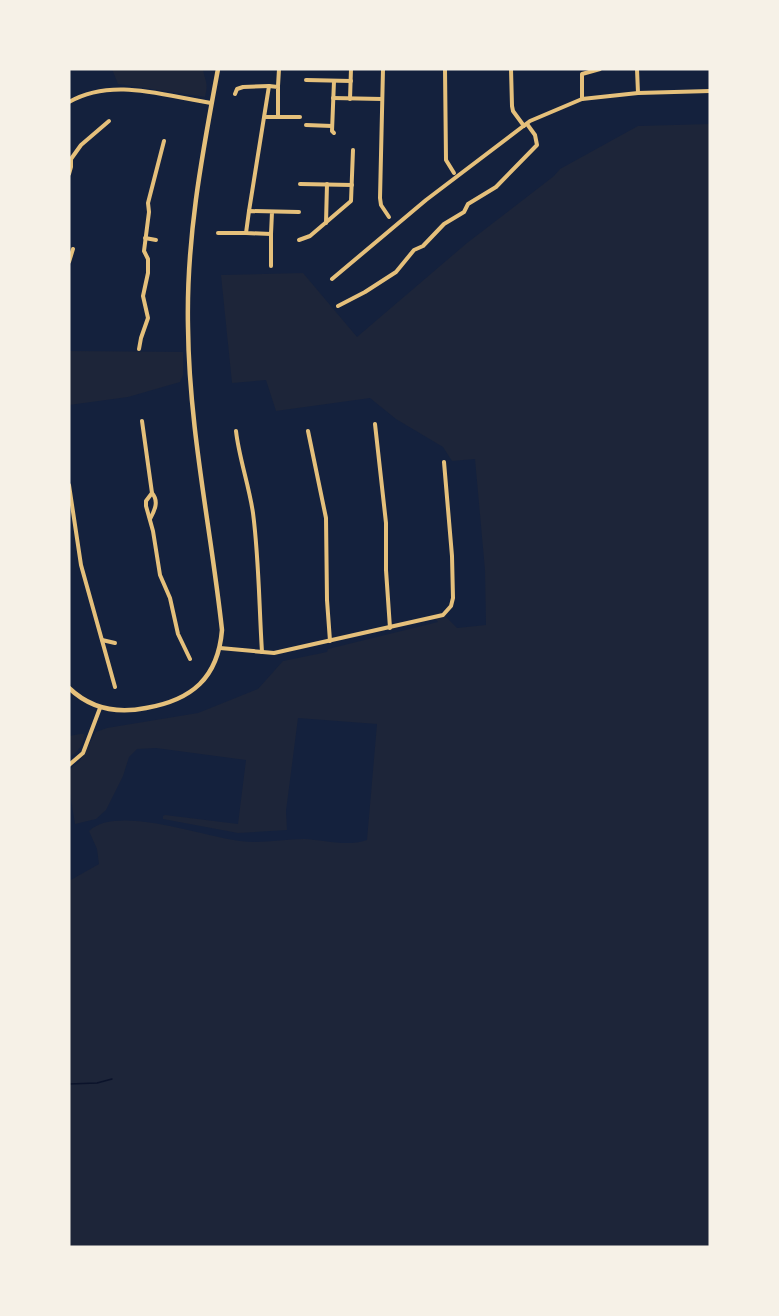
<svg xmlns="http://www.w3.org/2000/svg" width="779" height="1316" viewBox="0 0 779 1316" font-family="'Golos Text',sans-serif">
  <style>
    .green { fill: #1d2539 }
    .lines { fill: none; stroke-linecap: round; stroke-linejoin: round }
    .stream { stroke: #0b132b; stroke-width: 1.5 }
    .minor { stroke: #e5c07b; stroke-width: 4 }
    .tertiary { stroke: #e5c07b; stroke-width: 4.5 }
  </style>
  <rect width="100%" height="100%" fill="#14213d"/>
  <g class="green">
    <path d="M 112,69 L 203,69 C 205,82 209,82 205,97 L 118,84 Z"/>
    <path d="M 710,124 L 710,1247 L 69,1247 L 69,881 L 99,864 L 97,849 L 89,831 C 117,804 204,837 240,841 C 261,844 283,839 304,839 C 325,840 347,847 367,840 L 377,724 L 298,718 L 286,811 L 287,830 L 238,833 L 163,819 L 163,816 L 165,815 L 238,824 L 246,760 L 156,748 L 137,749 L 129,757 L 123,776 L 106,810 L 96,819 L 75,824 L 69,787 L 69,770 L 79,762 L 96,732 L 107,728 L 198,713 L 258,689 L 283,661 L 327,652 L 328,649 L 438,622 L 433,615 L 441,612 L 457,628 L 486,625 L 485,570 L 475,459 L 452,461 L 443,447 L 396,419 L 370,398 L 276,411 L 266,380 L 232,383 L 221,275 L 303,273 L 357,337 L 467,243 L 554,176 L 560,169 L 638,126 Z"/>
    <path d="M 69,351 L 183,352 L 183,375 L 180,382 L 128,397 L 69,405 Z"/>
    <path d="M 80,734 L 84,734 C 84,744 78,753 69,757 L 69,736 Z"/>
  </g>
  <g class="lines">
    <path class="stream" d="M 69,1084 L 97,1083 L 112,1079"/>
    <g class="minor">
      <path d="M 383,69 L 380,198 L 381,205 L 389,217"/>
      <path d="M 445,69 L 446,160 L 454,173"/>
      <path d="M 511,69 L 512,106 L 513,111 L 524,126"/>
      <path d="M 637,69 L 638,93"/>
      <path d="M 306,80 L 351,81"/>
      <path d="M 334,81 L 332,131 L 334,133"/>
      <path d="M 278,86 L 279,69"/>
      <path d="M 235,94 L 237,89 L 243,87 L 269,86"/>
      <path d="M 333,98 L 382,99"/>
      <path d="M 350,99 L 351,69"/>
      <path d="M 582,99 L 582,74 L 600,69"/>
      <path d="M 69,102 C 113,77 164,96 211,103"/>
      <path d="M 265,117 L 300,117"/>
      <path d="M 306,125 L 332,126"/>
      <path d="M 69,174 L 71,167 L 71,159 L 81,145 L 109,121"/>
      <path d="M 300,184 L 352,185"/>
      <path d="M 249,211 L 269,86 L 278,87 L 278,117"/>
      <path d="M 272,212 L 271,234 L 246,233 L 249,211 L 299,212"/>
      <path d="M 326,223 L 327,184"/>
      <path d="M 218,233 L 246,233"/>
      <path d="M 145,238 L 156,240"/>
      <path d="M 299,240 L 310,236 L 351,201 L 353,150"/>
      <path d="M 69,262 L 73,249"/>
      <path d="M 271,266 L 271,234"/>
      <path d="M 332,279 L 426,200 L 530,121 L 582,99 L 638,93 L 710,91"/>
      <path d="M 338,306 L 365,292 L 396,272 L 414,250 L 423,246 L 444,224 L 464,212 L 468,204 L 496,187 L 537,145 L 535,135 L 527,124"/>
      <path d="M 139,349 L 141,338 L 148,318 L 143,296 L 148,273 L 148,259 L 144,251 L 149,212 L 148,203 L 164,141"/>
      <path d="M 142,421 L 152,493 L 146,501 L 146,506 L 153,531 L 160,575 L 170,598 L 178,634 L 190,659"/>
      <path d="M 375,424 L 386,523 L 386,570 L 390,628"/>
      <path d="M 236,431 C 239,458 249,485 253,513 C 259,559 259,605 262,652"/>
      <path d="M 308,431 L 326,518 L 327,600 L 330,641"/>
      <path d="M 69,485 L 81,565 L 115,687"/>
      <path d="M 150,519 C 155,510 159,501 152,493"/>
      <path d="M 102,640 L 115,643"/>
      <path d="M 220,648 L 274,653 L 443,615 L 451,606 L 453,598 L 452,556 L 444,462"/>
      <path d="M 69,765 L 83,753 L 100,708"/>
    </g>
    <path class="tertiary" d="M 69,688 C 91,709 117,714 146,708 C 192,700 218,678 222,630 C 211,529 189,429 188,327 C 186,239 202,155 218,69"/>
  </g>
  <rect width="779" height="1316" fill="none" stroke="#f6f1e7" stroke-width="141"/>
</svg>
